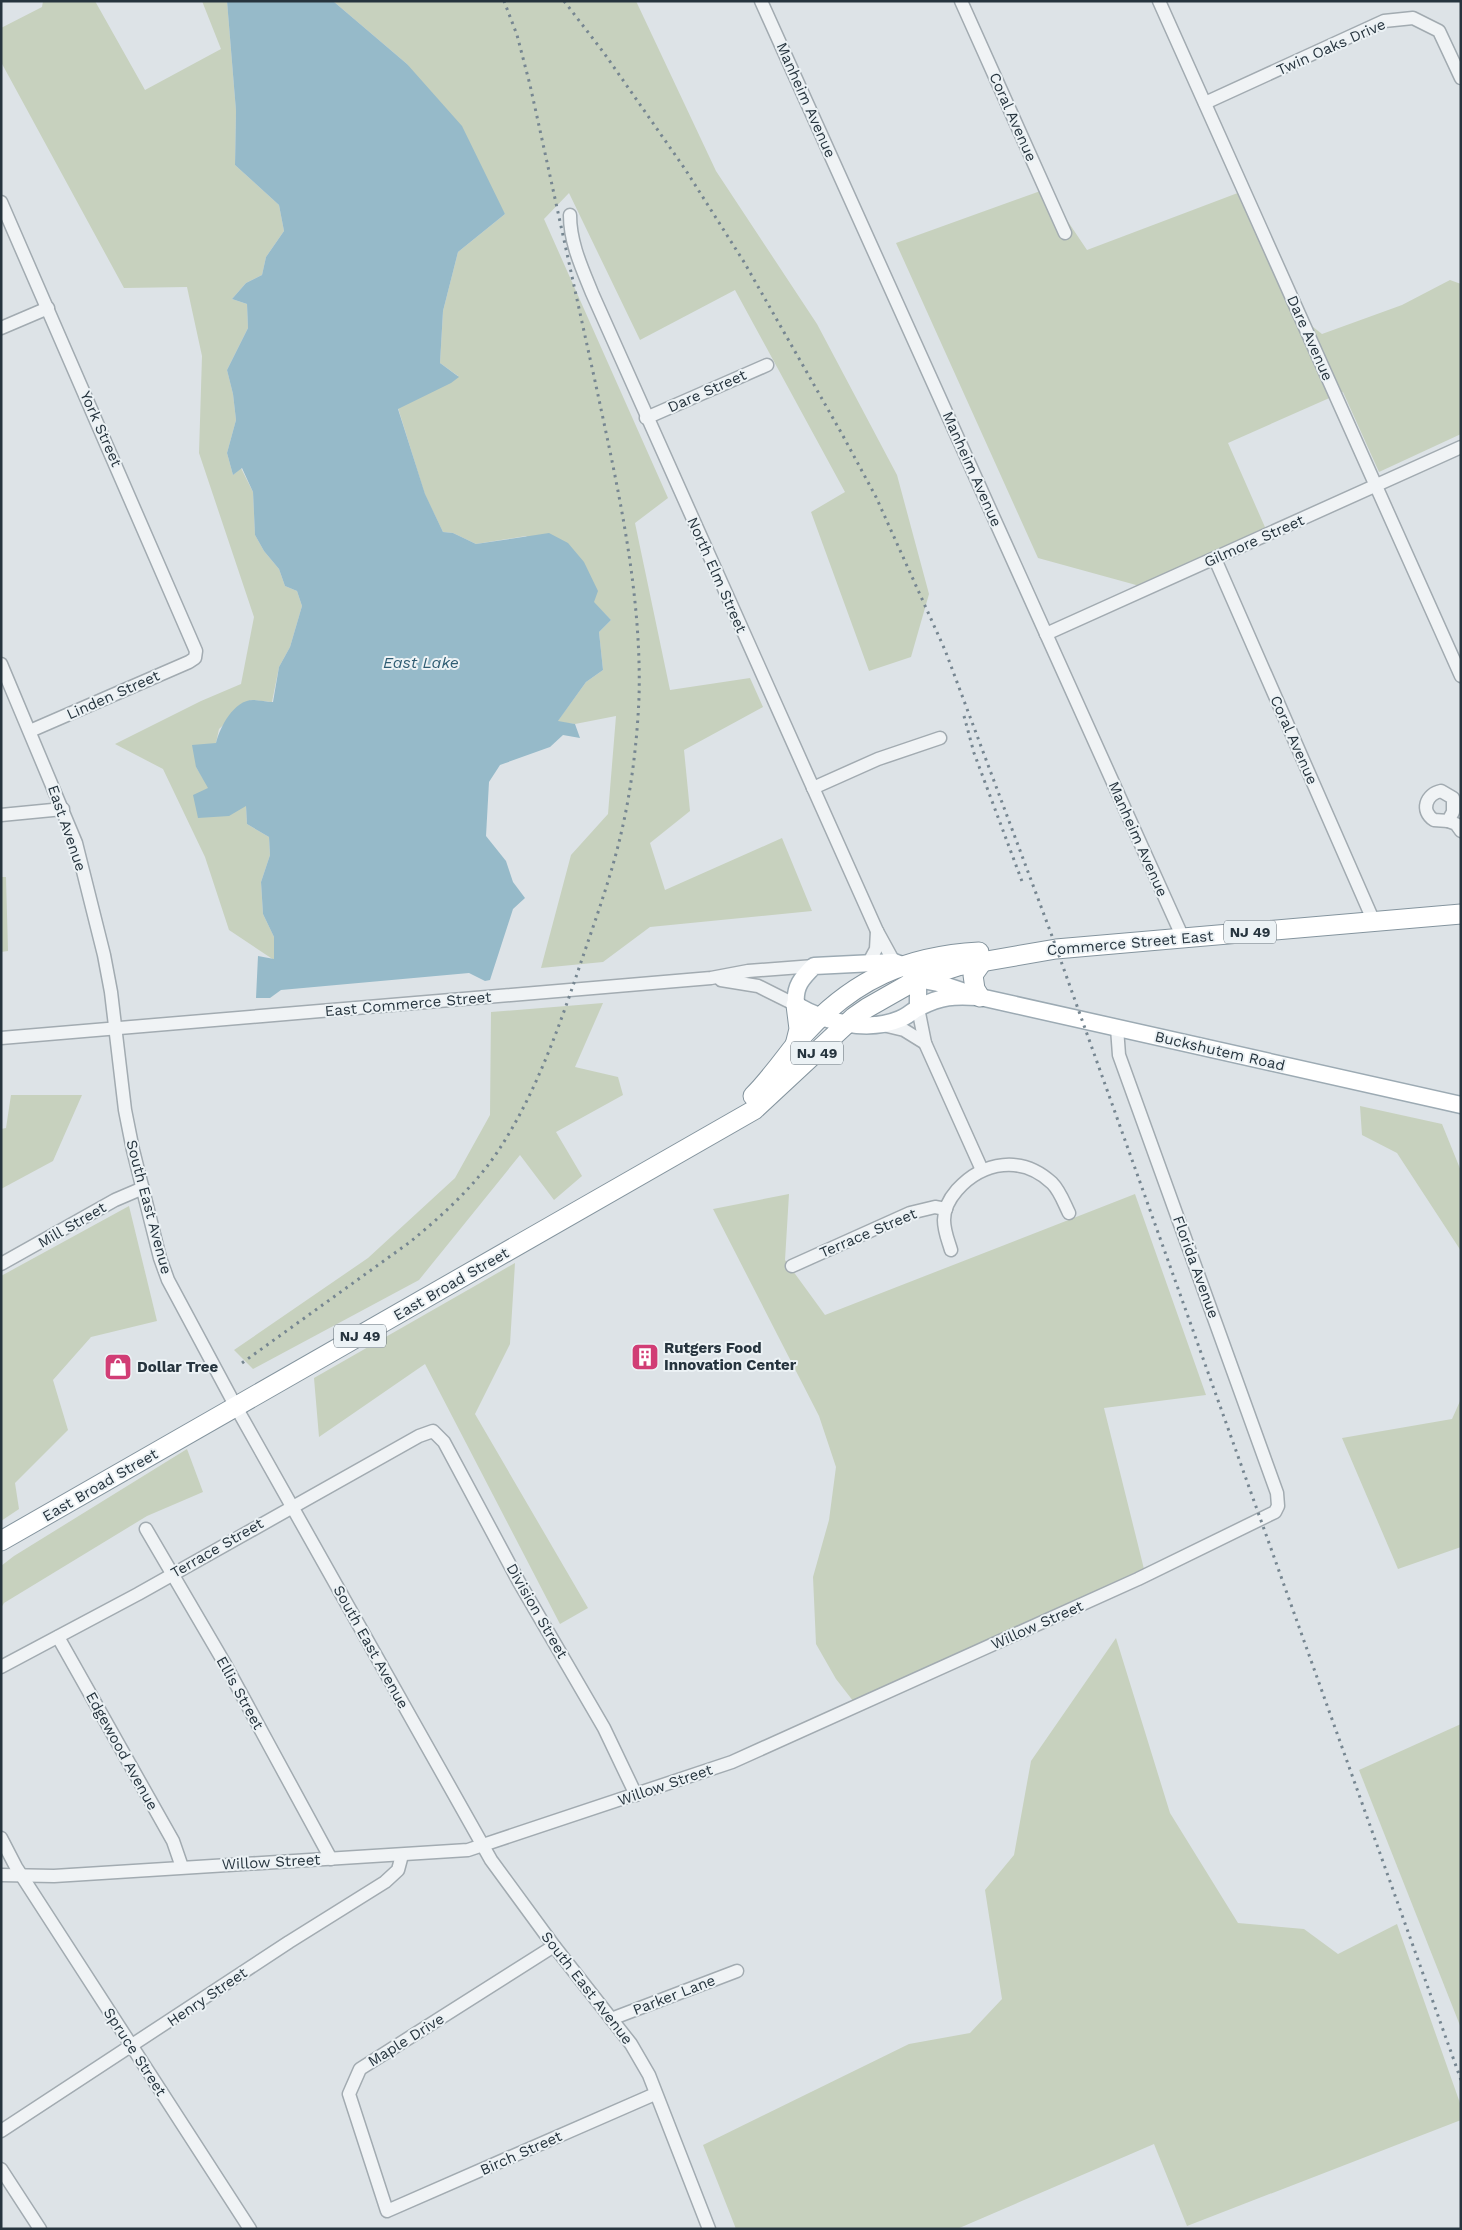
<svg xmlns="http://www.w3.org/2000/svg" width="1462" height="2230" viewBox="0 0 1462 2230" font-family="'Work Sans',sans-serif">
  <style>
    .green { fill: #c7d1be }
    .water { fill: #96bac9 }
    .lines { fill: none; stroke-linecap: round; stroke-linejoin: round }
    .minor-casing { stroke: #a2abb1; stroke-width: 15 }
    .major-casing { stroke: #9caab3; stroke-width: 19 }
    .highway-casing { stroke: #84949e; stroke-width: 21 }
    .minor { stroke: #f0f3f5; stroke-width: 12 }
    .major { stroke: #fff; stroke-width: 16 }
    .highway { stroke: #fff; stroke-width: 19 }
    .rail { stroke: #768691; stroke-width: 3; stroke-dasharray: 2.5 5; stroke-linecap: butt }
    .labels { text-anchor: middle; stroke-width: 4; stroke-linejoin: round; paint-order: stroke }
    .shield { fill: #ecf2f5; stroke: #616d75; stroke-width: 1 }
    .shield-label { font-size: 14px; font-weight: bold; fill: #26343e }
    .street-label { font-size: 15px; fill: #26343e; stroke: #ecf2f5 }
    .poi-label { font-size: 15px; font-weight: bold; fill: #26343e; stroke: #ecf2f5; text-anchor: start }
    .water-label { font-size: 16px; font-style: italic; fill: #2f5d73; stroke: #ecf2f5 }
  </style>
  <rect width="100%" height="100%" fill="#dde3e7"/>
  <g class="green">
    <path d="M 43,1 L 95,1 L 145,90 L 221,49 L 202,1 L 227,1 L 236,111 L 235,165 L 279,205 L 284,231 L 266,257 L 262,275 L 246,283 L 232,299 L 247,304 L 248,328 L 227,370 L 233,394 L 236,420 L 227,453 L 233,475 L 241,468 L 253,492 L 255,535 L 264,551 L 279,569 L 285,586 L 297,591 L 302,606 L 290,647 L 279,667 L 272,702 L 251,700 L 219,729 L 216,743 L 196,767 L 209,788 L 246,806 L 247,824 L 269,837 L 270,855 L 261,882 L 263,914 L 274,937 L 274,960 L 229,930 L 205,857 L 163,769 L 115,744 L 201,701 L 241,684 L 254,617 L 199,453 L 202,356 L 187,287 L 124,288 L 1,62 L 1,28 L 42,7 Z"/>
    <path d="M 333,1 L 636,1 L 716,171 L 817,324 L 897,475 L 929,594 L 911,657 L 869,671 L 811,512 L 845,492 L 735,290 L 640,340 L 569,193 L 544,219 L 668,498 L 635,523 L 670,690 L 750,678 L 763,707 L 684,750 L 690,811 L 650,843 L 665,890 L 782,838 L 812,911 L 650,927 L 603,962 L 541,968 L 571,855 L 608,814 L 616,716 L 575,724 L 557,722 L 586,682 L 603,670 L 599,632 L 611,620 L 526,536 L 476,544 L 453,533 L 443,532 L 425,495 L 398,408 L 458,376 L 440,363 L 443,311 L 458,252 L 505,214 L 407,64 Z"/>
    <path d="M 1046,189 L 1087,250 L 1243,191 L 1299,316 L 1322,334 L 1402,305 L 1450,280 L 1461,284 L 1461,434 L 1379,472 L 1343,392 L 1228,443 L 1268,534 L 1147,588 L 1038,558 L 896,243 Z"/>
    <path d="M 1,877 L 6,877 L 8,951 L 1,952 Z"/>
    <path d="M 603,1003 L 575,1067 L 618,1077 L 623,1095 L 556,1132 L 582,1176 L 554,1200 L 520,1155 L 419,1280 L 253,1369 L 234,1350 L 368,1258 L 455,1178 L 490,1115 L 491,1012 Z"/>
    <path d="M 11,1095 L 82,1095 L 53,1161 L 1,1189 L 1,1129 L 6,1128 Z"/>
    <path d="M 1360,1106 L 1442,1124 L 1461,1171 L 1461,1251 L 1397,1153 L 1362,1135 Z"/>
    <path d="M 789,1194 L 785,1260 L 825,1315 L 1135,1194 L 1206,1395 L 1104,1408 L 1144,1569 L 857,1706 L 836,1679 L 816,1644 L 813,1577 L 829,1520 L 836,1467 L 819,1416 L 713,1209 Z"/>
    <path d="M 129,1206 L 157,1321 L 91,1337 L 53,1380 L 68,1430 L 15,1483 L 19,1509 L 1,1521 L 1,1276 Z"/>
    <path d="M 515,1263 L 510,1344 L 475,1414 L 588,1608 L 560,1624 L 425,1364 L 319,1437 L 314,1378 Z"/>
    <path d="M 1461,1399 L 1461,1547 L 1398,1569 L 1342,1438 L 1452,1419 Z"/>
    <path d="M 187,1449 L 203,1492 L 147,1516 L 4,1603 L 1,1608 L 1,1566 L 14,1556 Z"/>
    <path d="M 1116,1638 L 1170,1813 L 1238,1923 L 1304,1929 L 1338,1954 L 1397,1924 L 1461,2106 L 1461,2120 L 1187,2226 L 1154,2144 L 957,2229 L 736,2229 L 703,2145 L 909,2044 L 970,2033 L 1002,1999 L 985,1890 L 1014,1855 L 1031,1761 Z"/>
    <path d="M 1461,1724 L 1461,2028 L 1359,1770 Z"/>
  </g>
  <path class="water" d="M 227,1 L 333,1 L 407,64 L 462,126 L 505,214 L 458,252 L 443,311 L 440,363 L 459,377 L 451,383 L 398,409 L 425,494 L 443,532 L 453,533 L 476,544 L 549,533 L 568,543 L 584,562 L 598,591 L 594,602 L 611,620 L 599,632 L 603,670 L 586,682 L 558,721 L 575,724 L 580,738 L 563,735 L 550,747 L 500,765 L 489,782 L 486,836 L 506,861 L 513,882 L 525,898 L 513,909 L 490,980 L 485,981 L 469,973 L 281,990 L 270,998 L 256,998 L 258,956 L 274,959 L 274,937 L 263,914 L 261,882 L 270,855 L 269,837 L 247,824 L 246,806 L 229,816 L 198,818 L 193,795 L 208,788 L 196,767 L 192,745 L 216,743 C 220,727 234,700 253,700 C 259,700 266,702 273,702 L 279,667 L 290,647 L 302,606 L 297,591 L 285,586 L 279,569 L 264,551 L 255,535 L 253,492 L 242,468 L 233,475 L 227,453 L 236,420 L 233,394 L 227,370 L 248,328 L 247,304 L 232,299 L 246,283 L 262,275 L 266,257 L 284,231 L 279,205 L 235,165 L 236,111 Z"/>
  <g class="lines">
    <defs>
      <g id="minor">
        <path d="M 761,1 L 1183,938"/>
        <path d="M 961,1 L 1065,233"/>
        <path d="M 1159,1 L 1461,676"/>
        <path d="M 1205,103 L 1384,21 L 1413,18 L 1439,31 L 1461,78"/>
        <path d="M 1,202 L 196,651 L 195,658 L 189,662 L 30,731"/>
        <path d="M 570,215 C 570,243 582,268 592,293 L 877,931 L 894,962"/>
        <path d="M 1,328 L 48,308"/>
        <path d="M 646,418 L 767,365"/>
        <path d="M 1215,559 L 1374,922"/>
        <path d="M 1046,634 L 1461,447"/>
        <path d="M 1,664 L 76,843 L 104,955 L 111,992 L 125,1110 L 133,1150 L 160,1258 L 168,1280 L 236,1407 L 491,1860 L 554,1946 L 631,2044 L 649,2075 L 709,2229"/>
        <path d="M 813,788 L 878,759 L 940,738"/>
        <path d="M 1441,791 L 1453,798 L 1453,812 L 1448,821 L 1434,820 C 1420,811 1426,794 1441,791 Z"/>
        <path d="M 1,815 L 63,809"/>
        <path d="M 1448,821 L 1456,824 L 1461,831"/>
        <path d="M 869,962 L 876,949 L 877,931"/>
        <path d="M 721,980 L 758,986 L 796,1005"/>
        <path d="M 918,1008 L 925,1043 L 982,1170"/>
        <path d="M 883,1025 L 904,1030 L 925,1043"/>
        <path d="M 1,1038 L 711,978 L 748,971 L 814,966"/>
        <path d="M 951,1250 C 948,1240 944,1231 944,1220 C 944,1209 950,1198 957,1190 C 983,1161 1022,1155 1052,1183 C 1060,1191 1064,1203 1069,1213"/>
        <path d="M 1,1264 L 115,1200 L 143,1188"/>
        <path d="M 792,1266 L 910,1213 L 935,1207 L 946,1209"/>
        <path d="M 146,1529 L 225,1664 L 331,1859"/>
        <path d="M 58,1637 L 173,1841 L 182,1867"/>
        <path d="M 1,1667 L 138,1594 L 419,1436 L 433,1431 L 444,1442 L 519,1582 L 604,1728 L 636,1795"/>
        <path d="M 1,1838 L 16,1867 L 250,2229"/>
        <path d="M 1,1875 L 54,1876 L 468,1850 L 732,1762 L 1138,1579 L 1275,1512 L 1278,1506 L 1277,1493 L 1119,1055 L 1117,1028"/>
        <path d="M 554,1946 L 360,2069 L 349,2094 L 387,2211 L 655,2094"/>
        <path d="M 611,2019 L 737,1971"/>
        <path d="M 1,2131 L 289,1942 L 385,1882 L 398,1870 L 402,1855"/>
        <path d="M 1,2169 L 40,2229"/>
      </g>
      <g id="major">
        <path d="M 980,997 C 955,996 943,995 920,1007 C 913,1010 908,1016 900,1019 C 867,1033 825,1022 796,1005 C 794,986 802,978 814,966 L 894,962 L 902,965 L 918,979 L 938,983 L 980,997 L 1461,1105"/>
        <path d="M 918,1008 L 918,979"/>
      </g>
      <g id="highway">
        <path d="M 980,997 L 975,989 L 973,975 L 983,961"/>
        <path d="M 795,1045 L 799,1029 L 796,1005"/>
        <path d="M 753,1096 C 772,1077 787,1054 804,1034 C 854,979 907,956 979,952"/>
        <path d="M 1,1541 L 754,1110 L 854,1017 L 867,1008 L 918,979 L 958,966 L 1056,949 L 1461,914"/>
      </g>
    </defs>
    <use href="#minor" class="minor-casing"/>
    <use href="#major" class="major-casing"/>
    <use href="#highway" class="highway-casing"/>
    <use href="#minor" class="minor"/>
    <use href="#major" class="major"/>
    <use href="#highway" class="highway"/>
    <g class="rail">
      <path d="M 564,1 L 604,53 L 685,169 L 744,262 L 842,434 L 876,497 L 945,650 L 1052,936 L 1461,2080"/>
      <path d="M 964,716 L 974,753 L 1023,884"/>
      <path d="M 242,1363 L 410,1242 C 443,1215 477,1184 500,1148 C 534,1096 557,1033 577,974 C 592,929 609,884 620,838 C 631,793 637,744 639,698 C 642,591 617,484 595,381 C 573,282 552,184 530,85 L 517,35 L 504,1"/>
    </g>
  </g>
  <defs>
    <symbol id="building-square" viewBox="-11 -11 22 22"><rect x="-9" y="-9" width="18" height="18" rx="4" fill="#d13d75" stroke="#ecf2f5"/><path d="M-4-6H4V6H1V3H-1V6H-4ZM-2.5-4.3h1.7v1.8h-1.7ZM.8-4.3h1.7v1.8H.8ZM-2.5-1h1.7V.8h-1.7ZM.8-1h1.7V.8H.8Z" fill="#fff"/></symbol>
    <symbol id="shop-square" viewBox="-11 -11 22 22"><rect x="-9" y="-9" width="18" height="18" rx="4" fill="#d13d75" stroke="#ecf2f5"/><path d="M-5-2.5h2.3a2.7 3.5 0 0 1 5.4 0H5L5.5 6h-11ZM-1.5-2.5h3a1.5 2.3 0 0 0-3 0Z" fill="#fff"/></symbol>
  </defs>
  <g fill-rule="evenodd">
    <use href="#building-square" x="629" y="1341" width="32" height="32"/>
    <use href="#shop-square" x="102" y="1351" width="32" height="32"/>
  </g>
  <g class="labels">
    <g class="shield">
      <rect x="1224" y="920.5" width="52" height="23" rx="4"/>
      <rect x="791" y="1041.5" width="52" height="23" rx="4"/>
      <rect x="334" y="1324.5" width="52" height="23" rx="4"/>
    </g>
    <g class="shield-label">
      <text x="1250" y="937">NJ 49</text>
      <text x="817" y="1058">NJ 49</text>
      <text x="360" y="1341">NJ 49</text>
    </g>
    <g class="street-label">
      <text transform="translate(1331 47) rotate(-24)" y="5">Twin Oaks Drive</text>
      <text transform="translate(806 100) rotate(66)" y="5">Manheim Avenue</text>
      <text transform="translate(1013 117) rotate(66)" y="5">Coral Avenue</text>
      <text transform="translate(1310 338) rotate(66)" y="5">Dare Avenue</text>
      <text transform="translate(707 391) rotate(-24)" y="5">Dare Street</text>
      <text transform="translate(101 429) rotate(66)" y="5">York Street</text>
      <text transform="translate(972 469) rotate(66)" y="5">Manheim Avenue</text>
      <text transform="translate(1254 541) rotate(-24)" y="5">Gilmore Street</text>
      <text transform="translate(717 575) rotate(66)" y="5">North Elm Street</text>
      <text transform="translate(113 695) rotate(-24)" y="5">Linden Street</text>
      <text transform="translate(1294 740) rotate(66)" y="5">Coral Avenue</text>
      <text transform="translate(67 828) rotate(71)" y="5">East Avenue</text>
      <text transform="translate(1138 839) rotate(66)" y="5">Manheim Avenue</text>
      <text transform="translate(1130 943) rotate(-5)" y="5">Commerce Street East</text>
      <text transform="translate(408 1004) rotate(-5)" y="5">East Commerce Street</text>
      <text transform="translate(1220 1051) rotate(13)" y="5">Buckshutem Road</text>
      <text transform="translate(149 1207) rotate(75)" y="5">South East Avenue</text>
      <text transform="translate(72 1225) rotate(-30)" y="5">Mill Street</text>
      <text transform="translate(868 1233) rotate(-23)" y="5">Terrace Street</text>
      <text transform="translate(1196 1267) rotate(70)" y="5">Florida Avenue</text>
      <text transform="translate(451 1284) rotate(-30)" y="5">East Broad Street</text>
      <text transform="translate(100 1485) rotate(-30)" y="5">East Broad Street</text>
      <text transform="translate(217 1548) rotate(-30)" y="5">Terrace Street</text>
      <text transform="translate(537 1611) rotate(60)" y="5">Division Street</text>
      <text transform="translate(1037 1625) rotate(-24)" y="5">Willow Street</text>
      <text transform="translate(371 1647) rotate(61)" y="5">South East Avenue</text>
      <text transform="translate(240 1693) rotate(61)" y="5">Ellis Street</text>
      <text transform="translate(122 1751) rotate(61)" y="5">Edgewood Avenue</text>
      <text transform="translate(665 1785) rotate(-19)" y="5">Willow Street</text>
      <text transform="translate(271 1862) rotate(-3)" y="5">Willow Street</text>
      <text transform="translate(587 1988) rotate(52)" y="5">South East Avenue</text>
      <text transform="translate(674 1995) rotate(-21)" y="5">Parker Lane</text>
      <text transform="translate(207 1997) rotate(-34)" y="5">Henry Street</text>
      <text transform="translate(406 2040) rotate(-32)" y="5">Maple Drive</text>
      <text transform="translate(135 2052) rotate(57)" y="5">Spruce Street</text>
      <text transform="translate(521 2153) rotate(-24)" y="5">Birch Street</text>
    </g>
    <g class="poi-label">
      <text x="664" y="1353">Rutgers Food<tspan x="664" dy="17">Innovation Center</tspan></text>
      <text x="137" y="1372">Dollar Tree</text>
    </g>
    <g class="water-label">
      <text x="421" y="668">East Lake</text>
    </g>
  </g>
  <rect width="1462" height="2230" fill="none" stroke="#26343e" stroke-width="5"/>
</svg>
